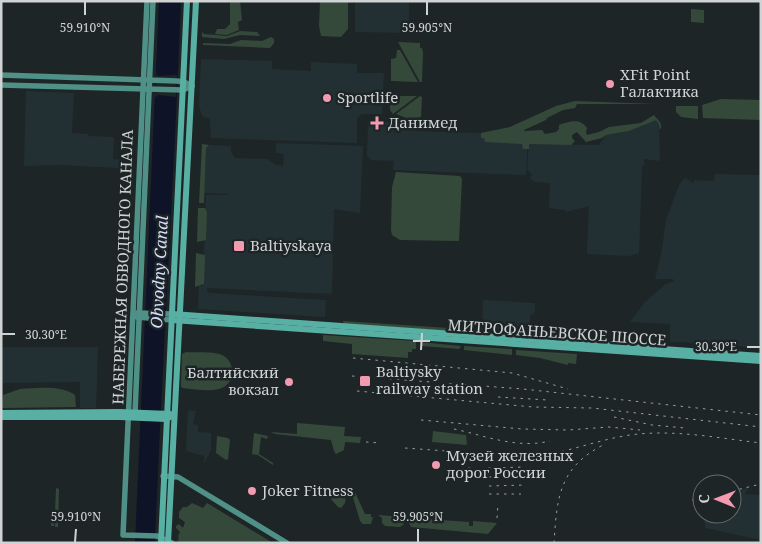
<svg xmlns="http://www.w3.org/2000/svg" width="762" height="544" viewBox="0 0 762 544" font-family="'Noto Serif',serif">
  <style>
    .built { fill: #233033 }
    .green { fill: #35493b }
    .water { fill: #0f1327 }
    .pier { fill: #1e2526 }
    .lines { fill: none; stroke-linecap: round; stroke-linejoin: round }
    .secondary { stroke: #4f9087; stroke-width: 5.5 }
    .primary { stroke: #58afa3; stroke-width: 6 }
    .rail { stroke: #989d9e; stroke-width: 1; stroke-dasharray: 2.5 5; stroke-linecap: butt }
    .ticks { fill: none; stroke: #cfd3d4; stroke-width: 2 }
    .poi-dot { fill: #f29aaf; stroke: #1e2526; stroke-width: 2 }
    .labels { text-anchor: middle; stroke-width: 5; stroke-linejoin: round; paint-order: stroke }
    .poi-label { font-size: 15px; fill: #cfd3d4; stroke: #1e2526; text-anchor: start }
    .street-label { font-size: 15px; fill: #cfd3d4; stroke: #1e2526 }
    .water-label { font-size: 16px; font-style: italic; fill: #d8e0ff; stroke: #1e2526 }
    .ticks-label { font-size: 12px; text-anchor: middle; fill: #cfd3d4; stroke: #1e2526; stroke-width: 5; stroke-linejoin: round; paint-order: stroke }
  </style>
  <rect width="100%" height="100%" fill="#1e2526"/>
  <g class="built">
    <path d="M 355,1 L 409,1 L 409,33 L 355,32 Z"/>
    <path d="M 201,59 L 272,61 L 272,69 L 311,71 L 311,62 L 357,64 L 357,73 L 384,73 L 382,114 L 362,114 L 357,118 L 357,143 L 211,138 L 210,119 L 202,116 L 199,106 Z"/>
    <path d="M 26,91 L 74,93 L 72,133 L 88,134 L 88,136 L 114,137 L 113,159 L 120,160 L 119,168 L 59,165 L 24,166 Z"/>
    <path d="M 656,119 L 659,124 L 660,161 L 644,159 L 644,165 L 642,166 L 639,253 L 629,256 L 587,254 L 589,206 L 566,212 L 565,210 L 549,208 L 550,183 L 534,182 L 530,178 L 532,175 L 527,169 L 529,144 L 599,145 L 606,135 L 629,131 Z"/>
    <path d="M 368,121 L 394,122 L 394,143 L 395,122 L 402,122 L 418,131 L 528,135 L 526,175 L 393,170 L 394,161 L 371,160 L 367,156 Z"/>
    <path d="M 276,143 L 363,146 L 360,213 L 334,209 L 332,294 L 207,288 L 207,291 L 209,293 L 326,300 L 325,317 L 198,309 L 199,286 L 203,286 L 206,195 L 229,195 L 228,194 L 204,193 L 206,147 L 209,145 L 231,146 L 231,152 L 235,158 L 267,159 L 276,165 L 283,166 L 284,154 L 276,153 Z"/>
    <path d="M 715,174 L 761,175 L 761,348 L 703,343 L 670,342 L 670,324 L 630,322 L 645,302 L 666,284 L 674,281 L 673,279 L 655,279 L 661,255 L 666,220 L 679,185 L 685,178 L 694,183 L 694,180 L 714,181 Z"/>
    <path d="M 483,300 L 535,303 L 535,312 L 530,316 L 530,332 L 482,330 Z"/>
    <path d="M 1,347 L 98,347 L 96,408 L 80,408 L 80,382 L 1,383 Z"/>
    <path d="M 188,410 L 196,411 L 193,424 L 198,425 L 198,432 L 211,433 L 211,450 L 205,462 L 203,461 L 205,459 L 204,456 L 186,451 Z"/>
    <path d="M 748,488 L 745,494 L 761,495 L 761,540 L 705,528 L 704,514 L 732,514 L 732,492 Z"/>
  </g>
  <g class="green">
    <path d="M 240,1 L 242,20 L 238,22 L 239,30 L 227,35 L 215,34 L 217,29 L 225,29 L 230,24 L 230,2 Z"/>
    <path d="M 320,1 L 348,1 L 348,29 L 341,37 L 321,36 L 319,26 Z"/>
    <path d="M 691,9 L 704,10 L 704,23 L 691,22 Z"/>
    <path d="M 240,31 L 257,32 L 260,36 L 240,35 L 224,39 L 202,37 L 202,32 L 204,34 L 227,36 Z"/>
    <path d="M 271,37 L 274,39 L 274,43 L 270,48 L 203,45 L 203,43 L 230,44 L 241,40 L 262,41 Z"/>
    <path d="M 398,42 L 420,43 L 420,48 L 422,48 L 423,52 L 422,82 L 420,82 Z"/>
    <path d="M 397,50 L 400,50 L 418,82 L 391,81 L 391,59 L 396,58 Z"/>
    <path d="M 390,96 L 417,96 L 393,114 L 390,110 Z"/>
    <path d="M 420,96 L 422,97 L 421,117 L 419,117 L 419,119 L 409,119 L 396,114 Z"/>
    <path d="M 721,99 L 761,100 L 761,120 L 703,118 L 702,105 Z"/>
    <path d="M 575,101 L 656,104 L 577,104 L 575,108 L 563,110 L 547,118 L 546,120 L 524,130 L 524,131 L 542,130 L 545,134 L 556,132 L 559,129 L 559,125 C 570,121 580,118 587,128 L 586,132 L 587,135 L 599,132 L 609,127 L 641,123 L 654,115 C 657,120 664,123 660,130 L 659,124 L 656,120 L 629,131 L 606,135 L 602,138 L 586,142 L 577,132 L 572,135 L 572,138 L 575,141 L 571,145 L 529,144 L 529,149 L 523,149 L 522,144 L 485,142 L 484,138 L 481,138 L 481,133 L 510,127 L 556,106 Z"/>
    <path d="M 676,106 L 698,106 L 698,119 L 681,117 L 676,112 Z"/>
    <path d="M 202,144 L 209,145 L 206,148 L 204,203 L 199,203 Z"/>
    <path d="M 396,172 L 460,176 L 462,179 L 459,241 L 400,240 L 392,235 L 391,230 L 392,187 Z"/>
    <path d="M 198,208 L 205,208 L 207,212 L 206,240 L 197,242 Z"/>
    <path d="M 196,253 L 205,255 L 204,284 L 195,287 Z"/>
    <path d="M 343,321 L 479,330 L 477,333 L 344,324 Z"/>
    <path d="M 323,335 L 416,341 L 416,349 L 412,349 L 412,352 L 408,352 L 408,358 L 352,354 L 352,344 L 323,341 Z"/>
    <path d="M 420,342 L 461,346 L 459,349 L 422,346 Z"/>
    <path d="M 464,346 L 512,349 L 512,355 L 464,350 Z"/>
    <path d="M 516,350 L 577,354 L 576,364 L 568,363 L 568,365 L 540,358 L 516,355 Z"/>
    <path d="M 186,352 C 197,353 212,351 222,355 C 237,362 235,385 219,389 C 208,392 194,389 183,388 L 181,387 L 182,354 Z"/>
    <path d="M 20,389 C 36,388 62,385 75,395 L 76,407 L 2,408 L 3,395 Z"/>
    <path d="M 297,423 L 345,427 L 344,436 L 361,437 L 360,443 L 345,442 L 344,450 L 336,454 L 334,451 L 331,440 L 275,434 L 271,432 L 297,434 Z"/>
    <path d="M 433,431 L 466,435 L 467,445 L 432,442 Z"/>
    <path d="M 254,433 L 268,436 L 267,439 L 261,437 L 259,454 L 273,463 L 273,465 L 258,455 L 252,454 Z"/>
    <path d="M 217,436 L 228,438 L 230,440 L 228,459 L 226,460 L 216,453 Z"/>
    <path d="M 56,488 L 59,489 L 58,527 L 55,527 L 55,515 L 54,526 L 51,526 L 51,512 L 55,512 Z"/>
    <path d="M 337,488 L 341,489 C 346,497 348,501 341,508 L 338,507 L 329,497 Z"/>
    <path d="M 353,488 L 365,514 L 371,514 L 371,517 L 373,517 L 371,524 L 363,524 L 360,521 L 352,494 Z"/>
    <path d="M 192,503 L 203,508 L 207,503 L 273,543 L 181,543 L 177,540 L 179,539 L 178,536 L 180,532 L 176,528 L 176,526 L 179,524 L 183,528 L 185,522 L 179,518 L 179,512 L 183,507 L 187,507 Z"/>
    <path d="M 378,515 L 403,517 L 404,524 L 400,527 L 385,526 L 382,523 L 382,518 Z"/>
    <path d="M 412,518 L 469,522 L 469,526 L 473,526 L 473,521 L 497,523 L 488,534 L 411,527 L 409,523 Z"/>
  </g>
  <path class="water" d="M 159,1 L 181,1 C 174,182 162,362 155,543 L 135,543 Z"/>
  <path class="pier" d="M 156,74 L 158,76 L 177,75 L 176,97 L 158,95 L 155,98 Z"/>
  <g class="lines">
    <g class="secondary">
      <path d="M 147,1 L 123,535 L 157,536 L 172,543"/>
      <path d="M 1,75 L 177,81 L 184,82 L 192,86"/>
      <path d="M 1,85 L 183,90 L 192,86"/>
      <path d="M 137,313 L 172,314"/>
      <path d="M 137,317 L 172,320"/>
      <path d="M 135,413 L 153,1"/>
      <path d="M 163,476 L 178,477 L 287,543"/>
    </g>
    <g class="primary">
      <path d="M 172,314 L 761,356"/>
      <path d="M 172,320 L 761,361"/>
      <path d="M 1,413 L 120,412 L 170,414"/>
      <path d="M 1,417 L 120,417 L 166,419 L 170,417"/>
      <path d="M 161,543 L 187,1"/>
      <path d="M 168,543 L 196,1"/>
    </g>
    <g class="rail">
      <path d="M 353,358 L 512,373 L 568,389"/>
      <path d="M 352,376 L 523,389 L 761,415"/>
      <path d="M 357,391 L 533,407 L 592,408 L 761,427"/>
      <path d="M 498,397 L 548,400"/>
      <path d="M 614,417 L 652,425 L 685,428"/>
      <path d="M 421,420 L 522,429 L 568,430 L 609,427 L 640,430"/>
      <path d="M 454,429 C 486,436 517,449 550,441"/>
      <path d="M 366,442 L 380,443"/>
      <path d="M 405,448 L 529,457 C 564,454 596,440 630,435 C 673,429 718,438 761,443"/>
      <path d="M 468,468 L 474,468"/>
      <path d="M 488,468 L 525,467"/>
      <path d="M 489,477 L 525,476"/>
      <path d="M 489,486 L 525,485"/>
      <path d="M 732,491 L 761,484"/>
      <path d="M 489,494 L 521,494"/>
      <path d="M 692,500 L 702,498"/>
      <path d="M 497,518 L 498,504"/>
      <path d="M 554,543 C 557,497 559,468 603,445"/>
    </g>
  </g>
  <path class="ticks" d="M 85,15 L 85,2M 427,15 L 427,2M 2,334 L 15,334M 413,341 L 430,341M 747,347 L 760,347M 421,350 L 422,333M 75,542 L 76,529M 418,542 L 418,529"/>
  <g class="poi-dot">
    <circle cx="610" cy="84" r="5"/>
    <circle cx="327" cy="98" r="5"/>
    <path d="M374.5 115.5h5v5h5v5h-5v5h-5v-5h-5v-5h5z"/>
    <rect x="233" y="240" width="12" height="12" rx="2.5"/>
    <rect x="359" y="375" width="12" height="12" rx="2.5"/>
    <circle cx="289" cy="382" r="5"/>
    <circle cx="436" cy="465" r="5"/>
    <circle cx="252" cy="491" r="5"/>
  </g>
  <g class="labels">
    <g class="poi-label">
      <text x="620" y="80">XFit Point<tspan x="620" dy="17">Галактика</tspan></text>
      <text x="337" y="103">Sportlife</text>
      <text x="388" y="128">Данимед</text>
      <text x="250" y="251">Baltiyskaya</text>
      <text x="376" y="377">Baltiysky<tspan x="376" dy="17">railway station</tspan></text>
      <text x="279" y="378" text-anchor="end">Балтийский<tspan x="279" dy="17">вокзал</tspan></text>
      <text x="446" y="461">Музей железных<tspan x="446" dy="17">дорог России</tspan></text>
      <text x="262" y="496">Joker Fitness</text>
    </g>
    <g class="street-label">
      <text transform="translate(123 267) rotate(-88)" y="5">НАБЕРЕЖНАЯ ОБВОДНОГО КАНАЛА</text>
      <text transform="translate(557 333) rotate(4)" y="5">МИТРОФАНЬЕВСКОЕ ШОССЕ</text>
    </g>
    <g class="water-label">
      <text transform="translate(159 272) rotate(-87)" y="6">Obvodny Canal</text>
    </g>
  </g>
  <g class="ticks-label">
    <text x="85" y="32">59.910°N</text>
    <text x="427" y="32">59.905°N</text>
    <text x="46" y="339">30.30°E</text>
    <text x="716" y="351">30.30°E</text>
    <text x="76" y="521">59.910°N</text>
    <text x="418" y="521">59.905°N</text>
  </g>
  <rect width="762" height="544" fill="none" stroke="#cfd3d4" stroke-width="5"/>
  <g transform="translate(717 499) rotate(271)"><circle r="24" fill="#1e2526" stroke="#656b6c"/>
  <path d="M0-4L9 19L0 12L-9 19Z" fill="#f29aaf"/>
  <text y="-8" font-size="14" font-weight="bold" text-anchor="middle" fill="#cfd3d4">С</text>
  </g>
</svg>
